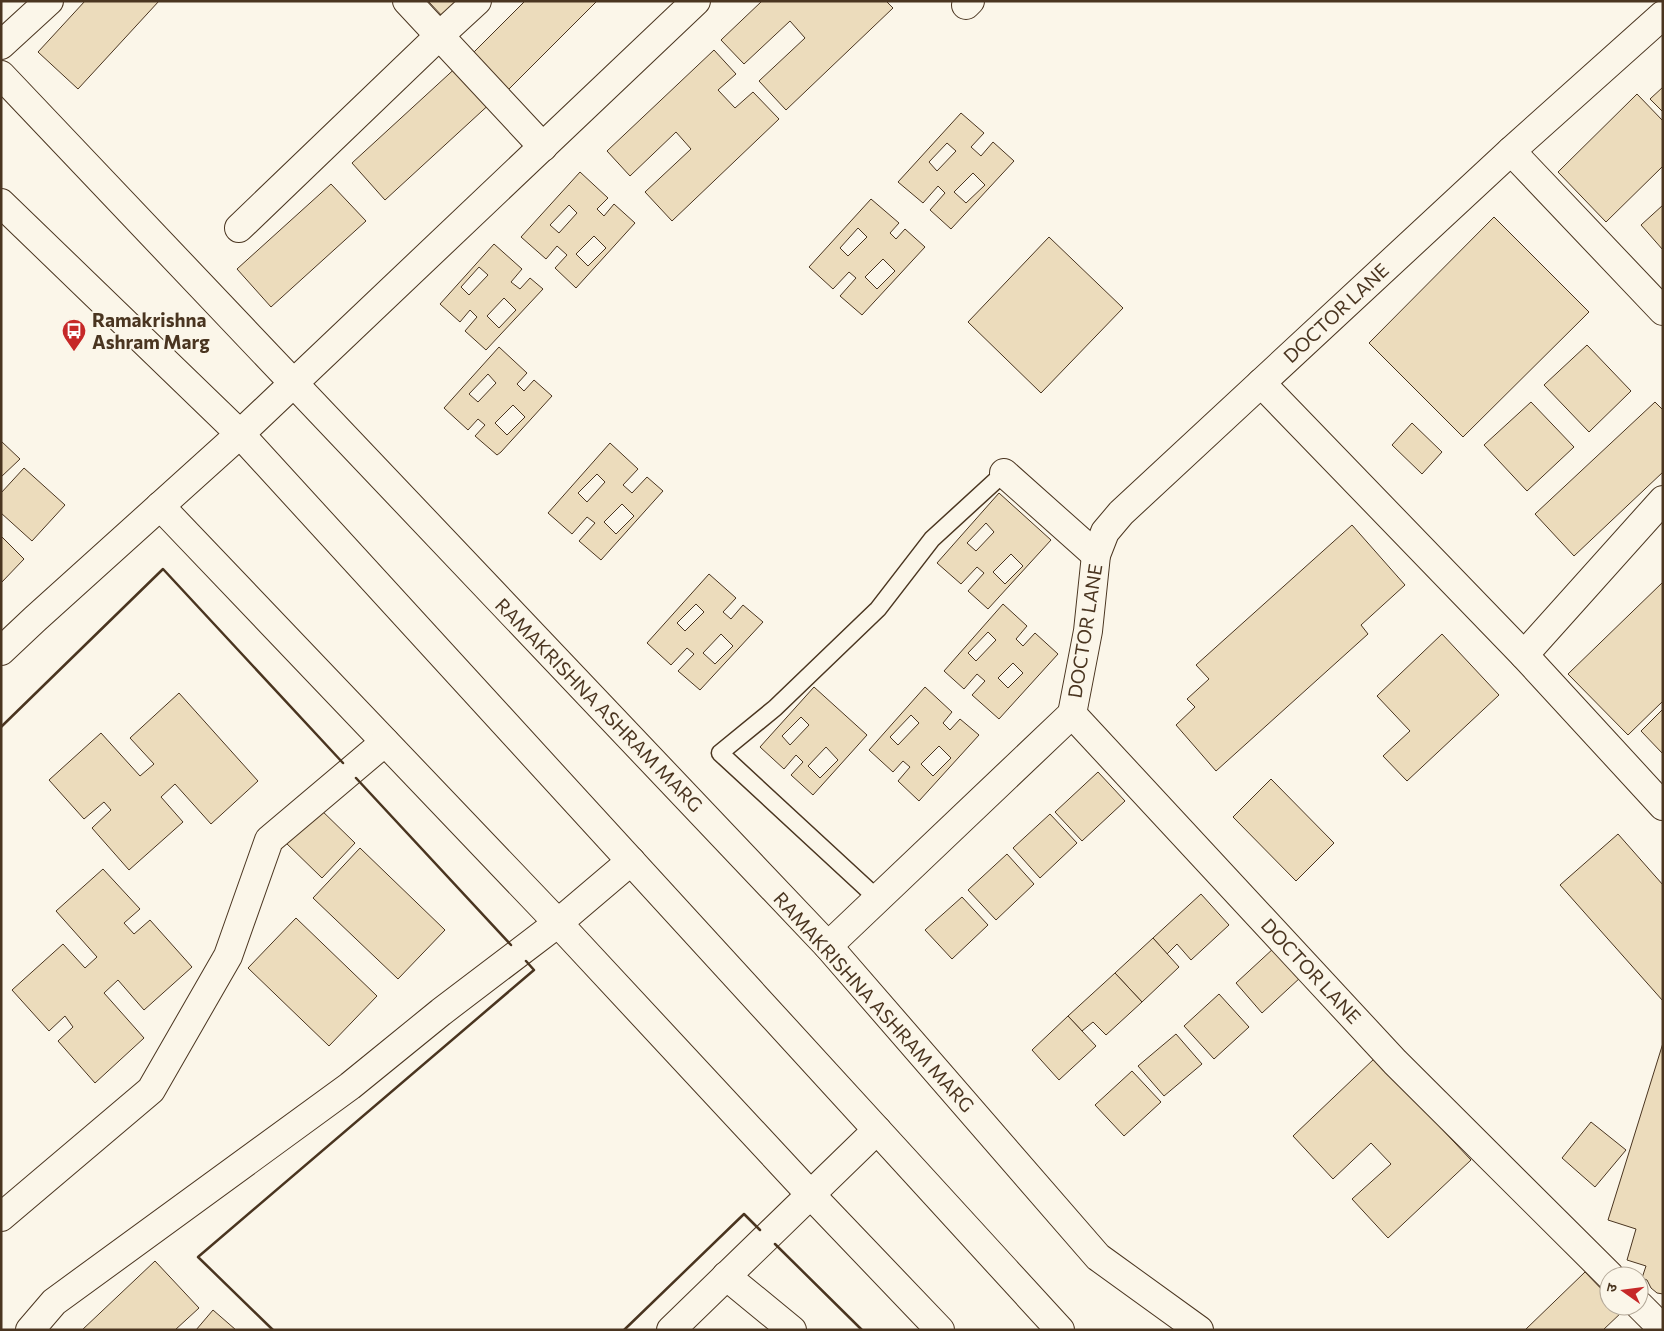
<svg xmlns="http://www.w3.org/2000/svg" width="1664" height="1331" viewBox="0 0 1664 1331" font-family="Commissioner,'Noto Sans Devanagari',sans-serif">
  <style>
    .building { fill: #ecdcbc; stroke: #4a3520; fill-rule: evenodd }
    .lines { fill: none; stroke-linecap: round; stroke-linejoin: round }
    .service-casing { stroke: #4a3520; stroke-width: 19 }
    .minor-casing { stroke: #4a3520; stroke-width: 30 }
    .tertiary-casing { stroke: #4a3520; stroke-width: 30 }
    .service { stroke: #fbf6e9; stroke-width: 16 }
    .minor { stroke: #fbf6e9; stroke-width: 28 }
    .tertiary { stroke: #fbf6e9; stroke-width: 28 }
    .wall { stroke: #4a3520; stroke-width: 2.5 }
    .labels { text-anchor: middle; stroke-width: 4; stroke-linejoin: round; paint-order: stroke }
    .street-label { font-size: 19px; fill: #4a3520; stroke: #fbf6e9 }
    .poi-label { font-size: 19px; font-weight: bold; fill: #4a3520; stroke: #fbf6e9; text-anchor: start }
  </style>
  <rect width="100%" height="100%" fill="#fbf6e9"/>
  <g class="building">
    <path d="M 85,1 L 159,1 L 78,89 L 38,52 Z"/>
    <path d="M 428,1 L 464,1 L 445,19 Z"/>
    <path d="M 525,1 L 597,1 L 501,97 L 465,61 Z"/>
    <path d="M 762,1 L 886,1 L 893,8 L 786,110 L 759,81 L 805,38 L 790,21 L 744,64 L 721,40 Z"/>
    <path d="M 714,50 L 736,74 L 718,90 L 735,108 L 753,92 L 779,119 L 672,221 L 645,192 L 691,149 L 676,132 L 630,176 L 607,151 Z"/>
    <path d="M 461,63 L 494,100 L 385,200 L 352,163 Z"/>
    <path d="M 1663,87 L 1663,112 L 1650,99 Z"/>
    <path d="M 1637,94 L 1663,121 L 1663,166 L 1606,222 L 1558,172 Z"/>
    <path d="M 961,113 L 984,133 L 971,147 L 981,156 L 993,142 L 1014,161 L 951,229 L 930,210 L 945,193 L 938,186 L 923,203 L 898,182 ZM 947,143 L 956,151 L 937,171 L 929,162 ZM 973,173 L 985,185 L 966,203 L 954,192 Z"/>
    <path d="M 580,172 L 608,198 L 597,209 L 604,216 L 614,204 L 635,223 L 576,288 L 555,268 L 567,255 L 557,246 L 546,259 L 521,237 ZM 569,205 L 577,213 L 559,233 L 550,225 ZM 594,236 L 606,248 L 588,266 L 576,254 Z"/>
    <path d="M 331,184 L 366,221 L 271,307 L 237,269 Z"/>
    <path d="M 871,199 L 899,223 L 890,233 L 896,239 L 905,229 L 925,247 L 862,315 L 840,296 L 856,278 L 849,272 L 833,289 L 809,267 ZM 858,228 L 867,237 L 848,256 L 840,248 ZM 883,259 L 895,271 L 877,289 L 865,277 Z"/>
    <path d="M 1663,205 L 1663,250 L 1641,225 Z"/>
    <path d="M 1494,217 L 1589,312 L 1463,437 L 1369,343 Z"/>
    <path d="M 1049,237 L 1123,308 L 1041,393 L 968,322 Z"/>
    <path d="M 494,244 L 522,269 L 511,282 L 520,289 L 530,278 L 543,289 L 486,350 L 465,331 L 477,317 L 470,310 L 460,322 L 440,304 ZM 479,267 L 488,275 L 469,295 L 461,287 ZM 504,298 L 516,310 L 499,328 L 487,316 Z"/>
    <path d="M 1587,345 L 1631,391 L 1589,432 L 1544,385 Z"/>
    <path d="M 499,347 L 527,373 L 517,384 L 524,391 L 534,380 L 552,396 L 501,452 L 497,455 L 475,436 L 485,425 L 478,419 L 468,430 L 444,408 ZM 488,374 L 496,383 L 478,402 L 469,394 ZM 513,405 L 525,417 L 507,435 L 495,423 Z"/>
    <path d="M 1531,402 L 1574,447 L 1527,491 L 1484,445 Z"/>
    <path d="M 1655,402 L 1663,410 L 1663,472 L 1574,556 L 1535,514 Z"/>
    <path d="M 1412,423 L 1442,452 L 1422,474 L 1392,445 Z"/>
    <path d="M 1,441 L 20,459 L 1,477 Z"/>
    <path d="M 610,443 L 638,469 L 623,485 L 632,493 L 647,477 L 663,491 L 601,560 L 579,541 L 595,523 L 587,517 L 572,534 L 548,513 ZM 597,474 L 605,482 L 587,502 L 578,493 ZM 622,504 L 634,516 L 616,534 L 604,522 Z"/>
    <path d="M 24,468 L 65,505 L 32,541 L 1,513 L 1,493 Z"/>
    <path d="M 999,493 L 1051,540 L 988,609 L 968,591 L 984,573 L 977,567 L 961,584 L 937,563 ZM 986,523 L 994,532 L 976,551 L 967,543 ZM 1011,554 L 1023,566 L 1005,584 L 993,572 Z"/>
    <path d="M 1352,525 L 1405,585 L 1361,625 L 1368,634 L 1216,771 L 1176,725 L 1195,707 L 1187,699 L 1209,679 L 1196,665 Z"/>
    <path d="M 1,536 L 24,559 L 1,583 Z"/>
    <path d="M 709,574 L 736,598 L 723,612 L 731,619 L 743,605 L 763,622 L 700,690 L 678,671 L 694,654 L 687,648 L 671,665 L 647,643 ZM 696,604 L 704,612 L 685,631 L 677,623 ZM 721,634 L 733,646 L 715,664 L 703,653 Z"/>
    <path d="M 1663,582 L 1663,701 L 1628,735 L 1568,674 Z"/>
    <path d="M 1003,604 L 1027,626 L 1016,639 L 1023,646 L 1035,633 L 1058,654 L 999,719 L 972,695 L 985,681 L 977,674 L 964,689 L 944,671 ZM 988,632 L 996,640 L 976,661 L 968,653 ZM 1013,663 L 1023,673 L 1008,688 L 998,678 Z"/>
    <path d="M 1442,634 L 1499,695 L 1407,781 L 1383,756 L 1410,731 L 1377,696 Z"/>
    <path d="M 814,687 L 867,735 L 813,795 L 791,775 L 803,762 L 796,755 L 784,769 L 760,747 ZM 801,717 L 809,725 L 790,745 L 782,736 ZM 826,747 L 838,760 L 820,778 L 808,766 Z"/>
    <path d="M 925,687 L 952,712 L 943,723 L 950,730 L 960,719 L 979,735 L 919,801 L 898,781 L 910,767 L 903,761 L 893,772 L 869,750 ZM 911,715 L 919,723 L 898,745 L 890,737 ZM 939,746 L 951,758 L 933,776 L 921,764 Z"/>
    <path d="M 179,693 L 258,781 L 211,824 L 175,784 L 161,797 L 183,822 L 129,870 L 92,828 L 111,810 L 104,802 L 84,819 L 49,780 L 101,733 L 140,776 L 154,764 L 130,738 Z"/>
    <path d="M 1663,709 L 1663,754 L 1641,731 Z"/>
    <path d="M 1098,772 L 1125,801 L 1082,841 L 1055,812 Z"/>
    <path d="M 1271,779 L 1334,843 L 1296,881 L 1233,817 Z"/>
    <path d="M 316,805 L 355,843 L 322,878 L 283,840 Z"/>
    <path d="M 1050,814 L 1077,843 L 1040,878 L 1013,848 Z"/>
    <path d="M 1618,834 L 1663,885 L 1663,1001 L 1560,885 Z"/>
    <path d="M 360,848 L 445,930 L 398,979 L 313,898 Z"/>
    <path d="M 1007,854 L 1034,884 L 996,920 L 968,890 Z"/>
    <path d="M 103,869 L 140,909 L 124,923 L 134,934 L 150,920 L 192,967 L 144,1010 L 118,980 L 104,993 L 144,1038 L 95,1083 L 58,1041 L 73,1027 L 65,1016 L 49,1031 L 12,990 L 63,944 L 85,968 L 97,957 L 56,911 Z"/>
    <path d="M 1201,894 L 1229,925 L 1191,960 L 1177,944 L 1167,954 L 1153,938 Z"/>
    <path d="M 962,897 L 988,925 L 952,959 L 925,930 Z"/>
    <path d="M 296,918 L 377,996 L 329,1046 L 248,968 Z"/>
    <path d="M 1153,938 L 1179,967 L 1142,1002 L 1115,973 Z"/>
    <path d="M 1274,948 L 1301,977 L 1262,1013 L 1236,983 Z"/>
    <path d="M 1115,973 L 1142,1002 L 1106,1035 L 1093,1022 L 1082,1031 L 1068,1016 Z"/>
    <path d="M 1219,994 L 1249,1027 L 1214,1059 L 1184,1026 Z"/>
    <path d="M 1068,1016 L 1096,1046 L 1059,1080 L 1032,1050 Z"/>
    <path d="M 1176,1034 L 1202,1064 L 1164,1096 L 1138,1066 Z"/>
    <path d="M 1663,1043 L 1663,1294 L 1657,1293 L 1651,1288 L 1647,1280 L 1642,1278 L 1646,1266 L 1627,1260 L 1636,1229 L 1608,1220 Z"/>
    <path d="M 1375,1058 L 1471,1160 L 1388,1238 L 1352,1199 L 1391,1164 L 1371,1143 L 1333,1179 L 1293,1136 Z"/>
    <path d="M 1132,1071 L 1161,1102 L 1124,1136 L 1095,1105 Z"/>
    <path d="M 1591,1122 L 1626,1150 L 1595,1187 L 1562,1158 Z"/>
    <path d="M 155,1261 L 199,1308 L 175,1330 L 82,1330 Z"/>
    <path d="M 1585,1272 L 1609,1297 L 1609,1306 L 1618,1306 L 1623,1311 L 1603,1330 L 1525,1330 Z"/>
    <path d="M 213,1310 L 236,1330 L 196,1330 Z"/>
  </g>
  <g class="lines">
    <defs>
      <path id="service" d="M 878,899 L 720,753 L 775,708 L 878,609 L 932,539 L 1004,473"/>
      <g id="minor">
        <path d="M 407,1 L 543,147"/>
        <path d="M 966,5 L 970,1"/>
        <path d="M 1,45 L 49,1"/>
        <path d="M 1511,151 L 1663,311"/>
        <path d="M 239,228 L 439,36 L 477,1"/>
        <path d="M 1261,383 L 1524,655 L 1663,806"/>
        <path d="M 1004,473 L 1096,555"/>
        <path d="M 160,506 L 558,923 L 810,1194 L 940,1330"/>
        <path d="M 1,651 L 35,619 L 240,434 L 696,1"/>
        <path d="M 1524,655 L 1663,500"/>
        <path d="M 1072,714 L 1088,631 L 1096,555 L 1105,532 L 1121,513 L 1511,151 L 1663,15"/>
        <path d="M 1072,714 L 1395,1062 L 1610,1276"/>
        <path d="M 828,946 L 1072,714"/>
        <path d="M 1,1217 L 151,1090 L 228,956 L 269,840 L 385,742"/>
        <path d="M 726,1276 L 792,1330"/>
        <path d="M 1639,1305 L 1663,1329"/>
        <path d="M 30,1330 L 54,1302 L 350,1086 L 441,1012 L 558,923 L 631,861"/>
        <path d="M 671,1330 L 877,1130"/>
      </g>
      <g id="tertiary">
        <path d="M 1,75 L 828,946 L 1098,1257 L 1199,1330"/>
        <path d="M 1,203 L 240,434 L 1060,1330"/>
      </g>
    </defs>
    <use href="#service" class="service-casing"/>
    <use href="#minor" class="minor-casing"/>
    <use href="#tertiary" class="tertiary-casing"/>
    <use href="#service" class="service"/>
    <use href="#minor" class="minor"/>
    <use href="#tertiary" class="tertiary"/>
    <g class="wall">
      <path d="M 1,727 L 163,569 L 343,763"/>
      <path d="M 356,778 L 511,945"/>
      <path d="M 775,1244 L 862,1330"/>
      <path d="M 273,1330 L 198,1257 L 534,970 L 526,961"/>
      <path d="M 624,1330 L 744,1214 L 760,1230"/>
    </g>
  </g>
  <defs>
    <symbol id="bus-pin" viewBox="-11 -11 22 30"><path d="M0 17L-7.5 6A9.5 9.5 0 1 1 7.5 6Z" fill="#c62828" stroke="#fbf6e9"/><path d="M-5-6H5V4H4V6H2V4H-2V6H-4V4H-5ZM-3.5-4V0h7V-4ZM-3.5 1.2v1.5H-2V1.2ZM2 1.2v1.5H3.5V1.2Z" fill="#fff"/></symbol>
  </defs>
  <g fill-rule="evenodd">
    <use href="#bus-pin" x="60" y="317" width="28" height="38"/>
  </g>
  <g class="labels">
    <g class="street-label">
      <text transform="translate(1336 313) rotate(-43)" y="7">DOCTOR LANE</text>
      <text transform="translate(1085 631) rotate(-81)" y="7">DOCTOR LANE</text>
      <text transform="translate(599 705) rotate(46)" y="7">RAMAKRISHNA ASHRAM MARG</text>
      <text transform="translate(1311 971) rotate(47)" y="7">DOCTOR LANE</text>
      <text transform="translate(874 1002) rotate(48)" y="7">RAMAKRISHNA ASHRAM MARG</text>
    </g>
    <g class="poi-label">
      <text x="92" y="327">Ramakrishna<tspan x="92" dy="22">Ashram Marg</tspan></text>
    </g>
  </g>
  <rect width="1664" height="1331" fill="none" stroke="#4a3520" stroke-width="5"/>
  <g transform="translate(1624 1291) rotate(284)"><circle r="24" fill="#fbf6e9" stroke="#b4a999"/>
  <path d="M0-4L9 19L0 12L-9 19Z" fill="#c62828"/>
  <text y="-8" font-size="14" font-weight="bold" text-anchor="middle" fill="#4a3520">उ</text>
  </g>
</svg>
